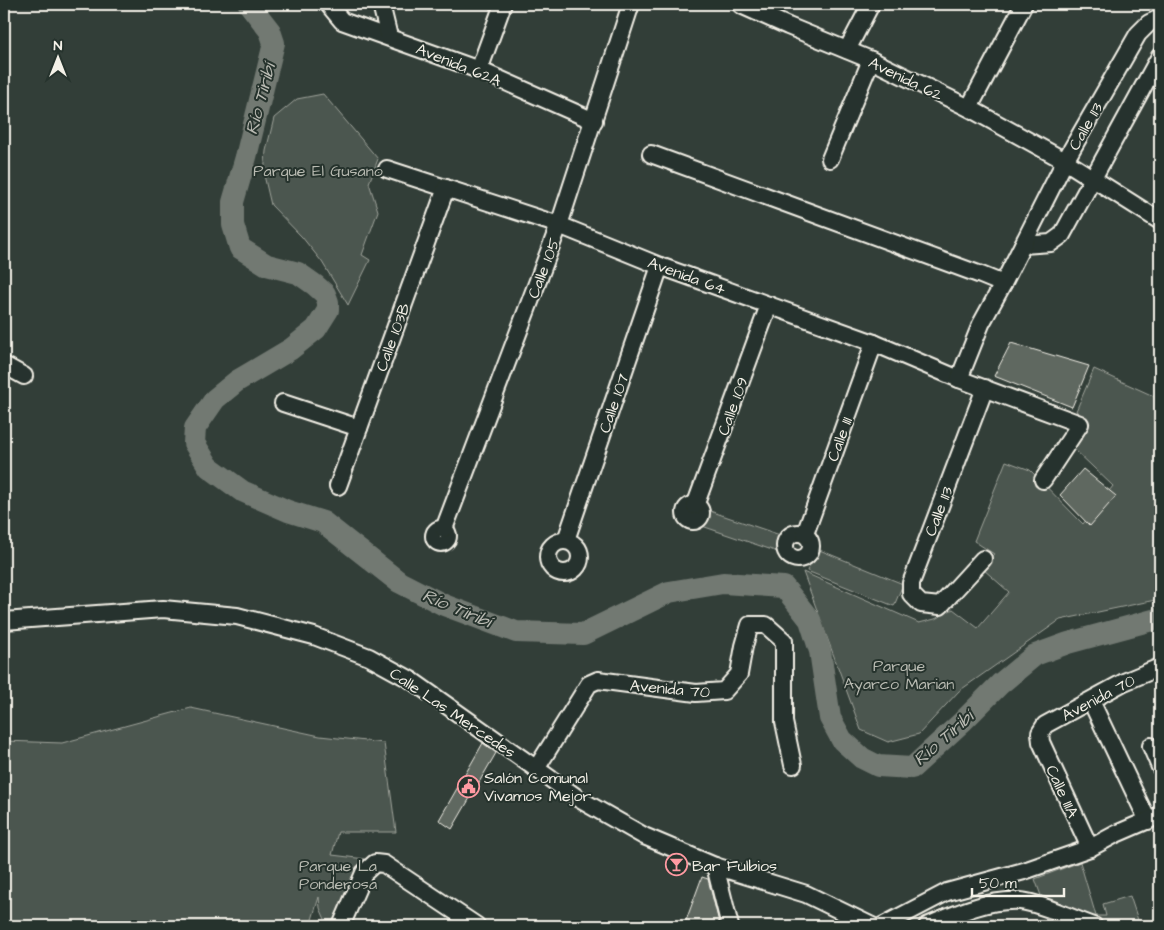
<svg xmlns="http://www.w3.org/2000/svg" width="1164" height="930" viewBox="0 0 1164 930" font-family="'Architects Daughter',sans-serif">
  <style>
    .green { fill: #4c564f; stroke: #a0a49c }
    .lines { fill: none; stroke-linecap: round; stroke-linejoin: round }
    .river { stroke: #727972; stroke-width: 22 }
    .building { fill: #5f6861; stroke: #f4f1e8 }
    .minor-casing { stroke: #f4f1e8; stroke-width: 20 }
    .minor { stroke: #26332d; stroke-width: 16 }
    .labels { text-anchor: middle; stroke-width: 4; stroke-linejoin: round; paint-order: stroke }
    .street-label { font-size: 16px; fill: #f4f1e8; stroke: #26332d }
    .park-label { font-size: 16px; fill: #b9bbb2; stroke: #26332d }
    .poi-label { font-size: 16px; fill: #f4f1e8; stroke: #26332d; text-anchor: start }
    .water-label { font-size: 18px; font-style: italic; fill: #babbb3; stroke: #26332d }
  </style>
  <rect width="100%" height="100%" fill="#323e38"/>
  <filter id="ink" filterUnits="userSpaceOnUse"><feTurbulence type="fractalNoise" baseFrequency=".02" numOctaves="2"/><feDisplacementMap in="SourceGraphic" scale="10" xChannelSelector="R" yChannelSelector="G"/><feConvolveMatrix kernelMatrix="1 2 1 2 8 2 1 2 1" color-interpolation-filters="sRGB"/></filter>
  <g filter="url(#ink)">
    <g class="green">
      <path d="M 323,94 L 378,159 L 369,183 L 378,211 L 362,255 L 370,260 L 348,305 L 322,262 L 302,237 L 271,205 L 264,175 L 266,151 L 274,118 L 297,99 Z"/>
      <path d="M 1094,369 L 1160,399 L 1160,599 L 1060,620 L 959,691 L 919,734 L 888,742 L 861,730 L 803,572 L 919,623 L 935,619 L 953,609 L 978,628 L 1009,592 L 983,569 L 994,554 L 974,541 L 1006,461 L 1030,470 L 1083,524 L 1113,486 L 1074,449 L 1090,423 L 1076,411 Z"/>
      <path d="M 707,510 L 783,536 L 778,552 L 702,526 Z"/>
      <path d="M 817,549 L 903,584 L 894,606 L 807,571 Z"/>
      <path d="M 191,708 L 320,736 L 384,743 L 396,832 L 338,832 L 332,855 L 365,859 L 337,926 L 328,926 L 320,908 L 319,897 L 310,926 L 4,926 L 4,741 L 62,743 Z"/>
      <path d="M 1080,862 L 1096,916 L 1106,916 L 1103,904 L 1130,896 L 1140,926 L 1093,926 L 1045,907 L 1035,879 Z"/>
    </g>
    <g class="lines">
      <path class="river" d="M 249,4 L 270,31 L 274,43 L 246,157 L 233,202 L 233,225 L 240,248 L 267,265 L 298,273 L 315,285 L 325,294 L 328,302 L 328,310 L 316,329 L 291,349 L 237,381 L 215,399 L 195,428 L 194,443 L 209,467 L 242,491 L 288,511 L 323,522 L 399,582 L 444,605 L 516,632 L 583,634 L 669,592 L 723,583 L 784,587 L 810,620 L 820,651 L 830,718 L 842,740 L 862,758 L 878,766 L 912,768 L 962,722 L 1000,684 L 1035,655 L 1068,643 L 1160,618"/>
    </g>
    <g class="building">
      <path d="M 1011,343 L 1089,366 L 1072,407 L 994,376 Z"/>
      <path d="M 1083,469 L 1116,496 L 1090,526 L 1060,495 Z"/>
      <path d="M 483,743 L 496,753 L 452,829 L 439,820 Z"/>
      <path d="M 702,877 L 708,879 L 720,926 L 684,926 Z"/>
    </g>
    <g class="lines">
      <defs>
        <g id="minor">
          <path d="M 328,4 L 342,21 L 479,70 L 594,121"/>
          <path d="M 381,4 L 389,37"/>
          <path d="M 741,5 L 788,26 L 871,60 L 969,108 L 1065,161 L 1160,221"/>
          <path d="M 847,50 L 871,4"/>
          <path d="M 479,70 L 503,4"/>
          <path d="M 969,108 L 1024,4"/>
          <path d="M 651,154 L 981,275 L 1003,284"/>
          <path d="M 830,159 L 871,60"/>
          <path d="M 387,169 L 559,225 L 660,266 L 874,343 L 959,379 L 1080,424 L 1043,480"/>
          <path d="M 1023,245 L 1051,243 L 1062,235 L 1160,56"/>
          <path d="M 4,365 L 24,376"/>
          <path d="M 959,379 L 981,324 L 1003,284 L 1065,161 L 1138,34 L 1149,23 L 1160,18"/>
          <path d="M 283,403 L 359,428"/>
          <path d="M 338,486 L 446,188"/>
          <circle cx="693" cy="513" r="8"/>
          <path d="M 695,506 L 769,305"/>
          <circle cx="441" cy="536" r="7"/>
          <path d="M 444,529 L 559,225 L 631,4"/>
          <circle cx="798" cy="546" r="13"/>
          <path d="M 805,534 L 874,343"/>
          <path d="M 566,540 L 660,266"/>
          <circle cx="564" cy="557" r="16"/>
          <path d="M 983,559 L 940,606 L 921,604 L 911,594 L 911,583 L 985,388"/>
          <path d="M 4,621 L 163,609 L 237,616 L 314,636 L 369,657 L 411,680 L 579,799 L 644,836 L 715,866 L 806,894 L 872,926"/>
          <path d="M 1091,701 L 1148,821"/>
          <path d="M 1151,746 L 1160,767"/>
          <path d="M 536,769 L 589,684 L 598,680 L 696,693 L 724,691 L 739,674 L 744,646 L 750,625 L 766,625 L 784,641 L 784,722 L 793,765"/>
          <path d="M 1090,848 L 1041,742 L 1040,733 L 1045,725 L 1124,682 L 1160,667"/>
          <path d="M 715,866 L 730,926"/>
          <path d="M 341,926 L 364,873 L 375,863 L 384,864 L 477,926"/>
          <path d="M 882,926 L 947,892 L 1024,871 L 1090,848 L 1116,834 L 1160,815"/>
          <path d="M 927,926 C 955,914 988,899 1020,901 C 1041,903 1073,919 1094,926"/>
        </g>
      </defs>
      <use href="#minor" class="minor-casing"/>
      <use href="#minor" class="minor"/>
    </g>
  </g>
  <defs>
    <symbol id="civic-ring" viewBox="-11 -11 22 22"><circle r="9.5" fill="#26332d" stroke="#ff9aa2" stroke-width="1.5"/><path d="M-.6-6.5H3V-4.5H.6V-3L4-1V1h2V6H-6V1h2V-1L-.6-3ZM-1.2 2.5V6h2.4V2.5Z" fill="#ff9aa2"/></symbol>
    <symbol id="bar-ring" viewBox="-11 -11 22 22"><circle r="9.5" fill="#26332d" stroke="#ff9aa2" stroke-width="1.5"/><path d="M-6-5H6L.8 .8V4.5H3.5V6h-7V4.5H-.8V.8Z" fill="#ff9aa2"/></symbol>
  </defs>
  <g fill-rule="evenodd">
    <use href="#civic-ring" x="456" y="774" width="25" height="25"/>
    <use href="#bar-ring" x="664" y="852" width="25" height="25"/>
  </g>
  <g class="labels">
    <g class="street-label">
      <text transform="translate(459 64) rotate(22)" y="6">Avenida 62A</text>
      <text transform="translate(906 78) rotate(26)" y="6">Avenida 62</text>
      <text transform="translate(1085 126) rotate(-60)" y="6">Calle 113</text>
      <text transform="translate(543 268) rotate(-69)" y="6">Calle 105</text>
      <text transform="translate(687 275) rotate(20)" y="6">Avenida 64</text>
      <text transform="translate(392 337) rotate(-70)" y="6">Calle 103B</text>
      <text transform="translate(613 403) rotate(-71)" y="6">Calle 107</text>
      <text transform="translate(732 406) rotate(-70)" y="6">Calle 109</text>
      <text transform="translate(839 439) rotate(-70)" y="6">Calle 111</text>
      <text transform="translate(938 511) rotate(-69)" y="6">Calle 113</text>
      <text transform="translate(670 688) rotate(5)" y="6">Avenida 70</text>
      <text transform="translate(1098 697) rotate(-28)" y="6">Avenida 70</text>
      <text transform="translate(453 712) rotate(34)" y="6">Calle Las Mercedes</text>
      <text transform="translate(1063 791) rotate(65)" y="6">Calle 111A</text>
    </g>
    <g class="park-label">
      <text x="318" y="176">Parque El Gusano</text>
      <text x="899" y="671">Parque<tspan x="899" dy="18">Ayarco Marian</tspan></text>
      <text x="338" y="871">Parque La<tspan x="338" dy="18">Ponderosa</tspan></text>
    </g>
    <g class="poi-label">
      <text x="484" y="783">Salón Comunal<tspan x="484" dy="18">Vivamos Mejor</tspan></text>
      <text x="692" y="871">Bar Fulbios</text>
    </g>
    <g class="water-label">
      <text transform="translate(260 99) rotate(-75)" y="6">Río Tiribí</text>
      <text transform="translate(457 608) rotate(23)" y="6">Río Tiribí</text>
      <text transform="translate(943 738) rotate(-41)" y="6">Río Tiribí</text>
    </g>
  </g>
  <rect width="1164" height="930" fill="none" stroke="#26332d" stroke-width="20"/>
  <rect x="10" y="10" width="1144" height="910" fill="none" stroke="#f4f1e8" stroke-width="2" filter="url(#ink)"/>
  <g transform="translate(58 58)" stroke="#26332d" stroke-width="4" paint-order="stroke">
  <path d="M0-4L9 19L0 12L-9 19Z" fill="#f4f1e8"/>
  <text y="-8" font-size="14" font-weight="bold" text-anchor="middle" fill="#f4f1e8">N</text>
  </g>
  <path d="M972 888v8h92v-8" fill="none" stroke="#f4f1e8" stroke-width="2.5"/>
  <text x="979" y="888" font-size="15" fill="#f4f1e8" stroke="#26332d" stroke-width="4" paint-order="stroke">50 m</text>
</svg>
